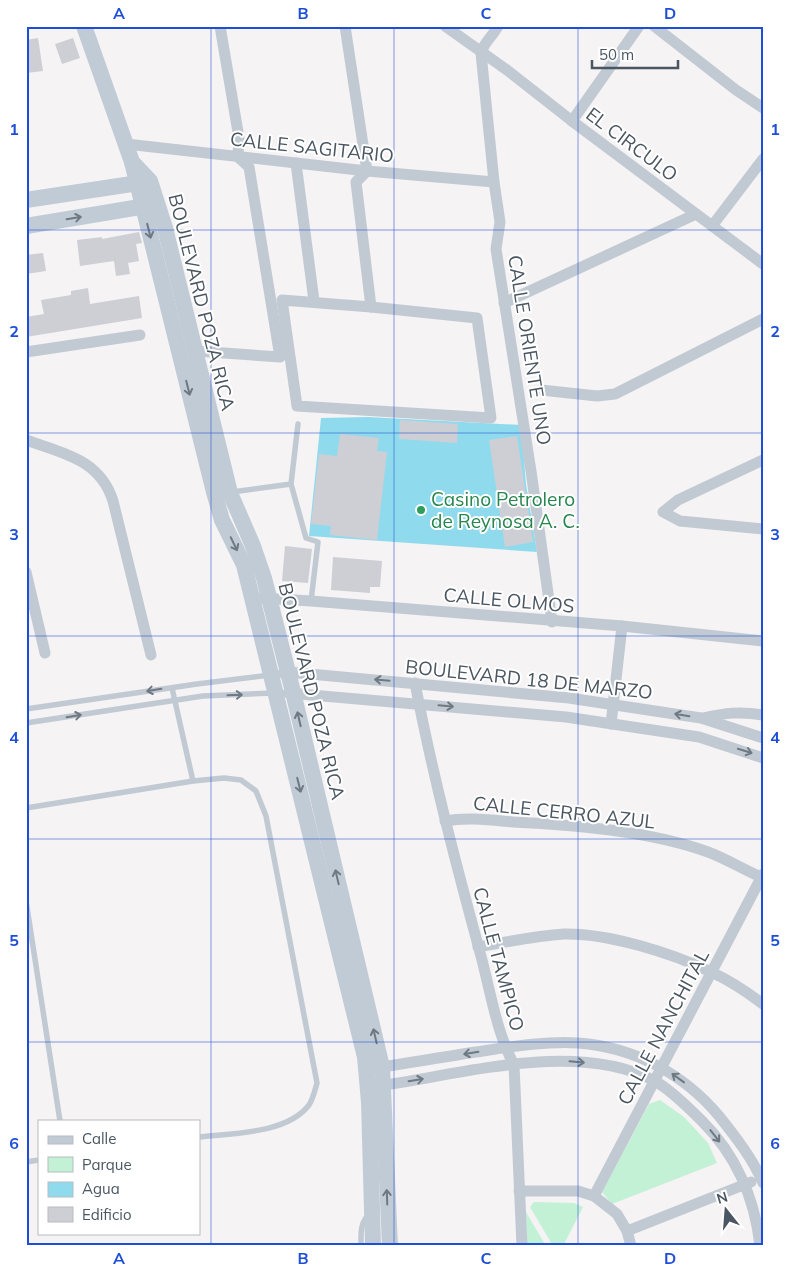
<svg xmlns="http://www.w3.org/2000/svg" width="789" height="1272" viewBox="0 0 789 1272" font-family="Mulish,sans-serif">
  <style>
    .green { fill: #c3f1d5 }
    .water { fill: #90daee }
    .building { fill: #cdcfd5 }
    .lines { fill: none; stroke-linecap: round; stroke-linejoin: round }
    .service { stroke: #c1cad2; stroke-width: 5.5 }
    .minor { stroke: #c1cad2; stroke-width: 11 }
    .secondary { stroke: #c1cbd6; stroke-width: 16 }
    .oneway { stroke: #6e7984 }
    .oneway2 { stroke: #6e7983 }
    .grid { fill: none; stroke: #1d4ed8; stroke-width: 1; stroke-opacity: 0.55 }
    .leisure-dot { fill: #2e9e5b; stroke: #fff; stroke-width: 2 }
    .labels { text-anchor: middle; stroke-width: 4; stroke-linejoin: round; paint-order: stroke }
    .street-label { font-size: 19px; fill: #4a5661; stroke: #fff }
    .leisure-label { font-size: 19px; fill: #27864d; stroke: #fff; text-anchor: start }
    .neatline { fill: none; stroke: #1d4ed8; stroke-width: 2 }
    .grid-label { font-size: 16px; text-anchor: middle; font-weight: bold; fill: #1d4ed8 }
  </style>
  <rect width="100%" height="100%" fill="#f5f3f3"/>
  <g class="green">
    <path d="M 660,1100 L 684,1117 L 708,1143 L 717,1163 L 612,1204 L 602,1192 L 649,1104 Z"/>
    <path d="M 534,1202 L 574,1203 L 583,1207 L 563,1246 L 553,1246 L 530,1207 Z"/>
    <path d="M 526,1212 L 546,1246 L 527,1246 Z"/>
  </g>
  <path class="water" d="M 368,417 L 521,425 L 526,484 L 537,552 L 309,536 L 321,418 Z"/>
  <g class="building">
    <path d="M 38,38 L 43,71 L 26,73 L 26,40 Z"/>
    <path d="M 73,38 L 80,58 L 62,64 L 55,44 Z"/>
    <path d="M 139,232 L 142,243 L 136,244 L 139,261 L 128,263 L 130,274 L 116,276 L 114,261 L 80,266 L 77,240 L 102,237 L 102,239 Z"/>
    <path d="M 43,253 L 46,271 L 26,274 L 26,255 Z"/>
    <path d="M 88,288 L 90,304 L 139,296 L 142,318 L 26,337 L 26,317 L 44,314 L 41,300 L 71,295 L 71,291 Z"/>
    <path d="M 400,420 L 458,424 L 457,443 L 399,439 Z"/>
    <path d="M 340,434 L 379,438 L 377,451 L 387,452 L 377,540 L 330,535 L 331,526 L 311,524 L 319,454 L 337,456 Z"/>
    <path d="M 517,436 L 533,542 L 505,547 L 489,440 Z"/>
    <path d="M 285,546 L 312,549 L 308,583 L 282,581 Z"/>
    <path d="M 333,557 L 382,561 L 380,587 L 370,587 L 370,593 L 331,590 Z"/>
  </g>
  <g class="lines">
    <g class="service">
      <path d="M 291,484 L 306,538 L 318,542 L 311,601"/>
      <path d="M 232,492 L 291,484 L 298,424"/>
      <path d="M 172,688 L 193,781"/>
      <path d="M 26,709 L 197,684 L 270,675"/>
      <path d="M 26,723 L 203,696 L 274,693"/>
      <path d="M 26,808 L 193,781 L 224,778 L 241,780 L 256,791 L 266,816 L 317,1083 C 315,1090 313,1099 309,1105 C 287,1134 232,1133 199,1137"/>
      <path d="M 26,901 L 60,1121"/>
      <path d="M 26,1162 L 39,1160"/>
      <path d="M 361,1246 C 361,1234 360,1224 368,1215"/>
    </g>
    <g class="minor">
      <path d="M 345,26 L 367,171 L 356,182 L 371,307"/>
      <path d="M 445,26 L 507,70 L 572,121 L 763,264"/>
      <path d="M 498,26 C 493,36 484,42 481,53 L 494,182 L 500,222 L 496,249 L 531,471 L 552,622"/>
      <path d="M 654,26 L 736,90 L 763,108"/>
      <path d="M 572,121 L 639,26"/>
      <path d="M 126,144 L 367,171 L 494,182"/>
      <path d="M 296,163 L 314,301"/>
      <path d="M 712,226 L 763,159"/>
      <path d="M 282,300 L 371,307 L 477,318 L 491,418 L 297,406 Z"/>
      <path d="M 504,303 L 696,214"/>
      <path d="M 196,351 L 280,357 L 249,167 L 238,157 L 239,138 L 220,26"/>
      <path d="M 26,352 L 140,335"/>
      <path d="M 541,390 L 597,396 L 615,394 L 763,319"/>
      <path d="M 26,440 C 62,453 100,459 113,501 L 151,655"/>
      <path d="M 763,460 L 678,500 L 663,512 L 680,521 L 763,529"/>
      <path d="M 26,572 L 45,653"/>
      <path d="M 262,598 L 311,601 L 622,626 L 763,641"/>
      <path d="M 283,673 L 288,672 L 569,698 L 701,718 L 763,738"/>
      <path d="M 415,683 C 433,777 457,868 482,960 C 491,995 497,1033 514,1065 L 522,1246"/>
      <path d="M 288,693 L 566,717 L 699,737 L 763,758"/>
      <path d="M 703,718 C 725,713 740,711 763,715"/>
      <path d="M 611,724 L 622,626"/>
      <path d="M 445,821 C 467,817 490,820 513,822 C 575,825 650,831 708,852 C 727,859 744,870 763,878"/>
      <path d="M 478,947 C 506,942 535,936 564,934 C 608,933 672,953 711,972 C 729,980 747,992 763,1004"/>
      <path d="M 375,1068 C 409,1063 443,1057 476,1052 C 510,1047 545,1041 578,1043 C 634,1047 684,1074 719,1116 C 735,1136 753,1159 763,1183"/>
      <path d="M 377,1086 C 461,1075 573,1040 653,1080 C 669,1088 689,1108 702,1121 C 736,1155 755,1199 760,1246"/>
      <path d="M 519,1191 L 578,1191 L 594,1196 L 617,1214 L 627,1231 L 631,1246"/>
      <path d="M 594,1196 L 763,874"/>
      <path d="M 627,1231 L 751,1182"/>
    </g>
    <g class="secondary">
      <path d="M 84,26 L 132,162 L 214,492 L 222,520 L 244,565 L 365,1057 L 369,1102 L 373,1246"/>
      <path d="M 132,162 L 150,181 L 165,228 L 230,493 L 253,546 L 264,578 L 293,692 L 382,1067 L 390,1246"/>
      <path d="M 26,200 L 145,182"/>
      <path d="M 26,226 L 152,205"/>
    </g>
  </g>
  <defs><path id="oneway-shaft" d="M-6 0H5M1.5-3L5.5 0L1.5 3" fill="none" stroke-width="1.6" stroke-linecap="round" stroke-linejoin="round" transform="scale(1.25)"/></defs>
  <g class="oneway">
    <use href="#oneway-shaft" transform="translate(74 218) rotate(-9)"/>
    <use href="#oneway-shaft" transform="translate(149 231) rotate(76)"/>
    <use href="#oneway-shaft" transform="translate(188 388) rotate(76)"/>
    <use href="#oneway-shaft" transform="translate(234 544) rotate(64)"/>
    <use href="#oneway-shaft" transform="translate(299 719) rotate(-103)"/>
    <use href="#oneway-shaft" transform="translate(299 785) rotate(76)"/>
    <use href="#oneway-shaft" transform="translate(337 877) rotate(-103)"/>
    <use href="#oneway-shaft" transform="translate(375 1036) rotate(-103)"/>
    <use href="#oneway-shaft" transform="translate(387 1197) rotate(-92)"/>
  </g>
  <g class="oneway2">
    <use href="#oneway-shaft" transform="translate(382 680) rotate(-175)"/>
    <use href="#oneway-shaft" transform="translate(154 690) rotate(171)"/>
    <use href="#oneway-shaft" transform="translate(235 695) rotate(-2)"/>
    <use href="#oneway-shaft" transform="translate(446 706) rotate(5)"/>
    <use href="#oneway-shaft" transform="translate(682 715) rotate(-171)"/>
    <use href="#oneway-shaft" transform="translate(74 716) rotate(-9)"/>
    <use href="#oneway-shaft" transform="translate(745 751) rotate(17)"/>
    <use href="#oneway-shaft" transform="translate(471 1053) rotate(171)"/>
    <use href="#oneway-shaft" transform="translate(577 1062) rotate(5)"/>
    <use href="#oneway-shaft" transform="translate(678 1078) rotate(-144)"/>
    <use href="#oneway-shaft" transform="translate(416 1080) rotate(-9)"/>
    <use href="#oneway-shaft" transform="translate(715 1136) rotate(52)"/>
  </g>
  <path class="grid" d="M 211,26 L 211,1246M 394,26 L 394,1246M 578,26 L 578,1246M 26,230 L 763,230M 26,433 L 763,433M 26,636 L 763,636M 26,839 L 763,839M 26,1042 L 763,1042"/>
  <circle class="leisure-dot" cx="421" cy="510" r="5"/>
  <g class="labels">
    <g class="street-label">
      <text transform="translate(632 144) rotate(37)" y="7">EL CIRCULO</text>
      <text transform="translate(312 147) rotate(6)" y="7">CALLE SAGITARIO</text>
      <text transform="translate(202 302) rotate(76)" y="7">BOULEVARD POZA RICA</text>
      <text transform="translate(530 350) rotate(81)" y="7">CALLE ORIENTE UNO</text>
      <text transform="translate(509 600) rotate(5)" y="7">CALLE OLMOS</text>
      <text transform="translate(529 679) rotate(6)" y="7">BOULEVARD 18 DE MARZO</text>
      <text transform="translate(312 691) rotate(76)" y="7">BOULEVARD POZA RICA</text>
      <text transform="translate(564 812) rotate(6)" y="7">CALLE CERRO AZUL</text>
      <text transform="translate(499 959) rotate(75)" y="7">CALLE TAMPICO</text>
      <text transform="translate(663 1027) rotate(-62)" y="7">CALLE NANCHITAL</text>
    </g>
    <g class="leisure-label">
      <text x="431" y="506">Casino Petrolero<tspan x="431" dy="22">de Reynosa A. C.</tspan></text>
    </g>
  </g>
  <rect width="789" height="1272" fill="none" stroke="#ffffff" stroke-width="55"/>
  <rect x="38" y="1120" width="162" height="115" fill="#ffffff" stroke="#b7bbc0"/>
  <rect x="48" y="1136" width="25" height="8" fill="#c1cbd6" stroke="#b7bbc0"/>
  <text x="82" y="1144" font-size="15" fill="#4a5661">Calle</text>
  <rect x="48" y="1157" width="25" height="15" fill="#c3f1d5" stroke="#b7bbc0"/>
  <text x="82" y="1170" font-size="15" fill="#4a5661">Parque</text>
  <rect x="48" y="1182" width="25" height="15" fill="#90daee" stroke="#b7bbc0"/>
  <text x="82" y="1194" font-size="15" fill="#4a5661">Agua</text>
  <rect x="48" y="1207" width="25" height="15" fill="#cdcfd5" stroke="#b7bbc0"/>
  <text x="82" y="1220" font-size="15" fill="#4a5661">Edificio</text>
  <g transform="translate(726 1210) rotate(343)" stroke="#ffffff" stroke-width="4" paint-order="stroke">
  <path d="M0-4L9 19L0 12L-9 19Z" fill="#4a5661"/>
  <text y="-8" font-size="14" font-weight="bold" text-anchor="middle" fill="#4a5661">N</text>
  </g>
  <path d="M592 60v8h86v-8" fill="none" stroke="#4a5661" stroke-width="2.5"/>
  <text x="599" y="60" font-size="15" fill="#4a5661" stroke="#ffffff" stroke-width="4" paint-order="stroke">50 m</text>
  <rect x="28" y="28" width="734" height="1216" class="neatline"/>
  <g class="grid-label">
    <text x="119" y="19">A</text>
    <text x="303" y="19">B</text>
    <text x="486" y="19">C</text>
    <text x="670" y="19">D</text>
    <text x="14" y="135">1</text>
    <text x="775" y="135">1</text>
    <text x="14" y="337">2</text>
    <text x="775" y="337">2</text>
    <text x="14" y="540">3</text>
    <text x="775" y="540">3</text>
    <text x="14" y="743">4</text>
    <text x="775" y="743">4</text>
    <text x="14" y="946">5</text>
    <text x="775" y="946">5</text>
    <text x="14" y="1149">6</text>
    <text x="775" y="1149">6</text>
    <text x="119" y="1264">A</text>
    <text x="303" y="1264">B</text>
    <text x="486" y="1264">C</text>
    <text x="670" y="1264">D</text>
  </g>
</svg>
